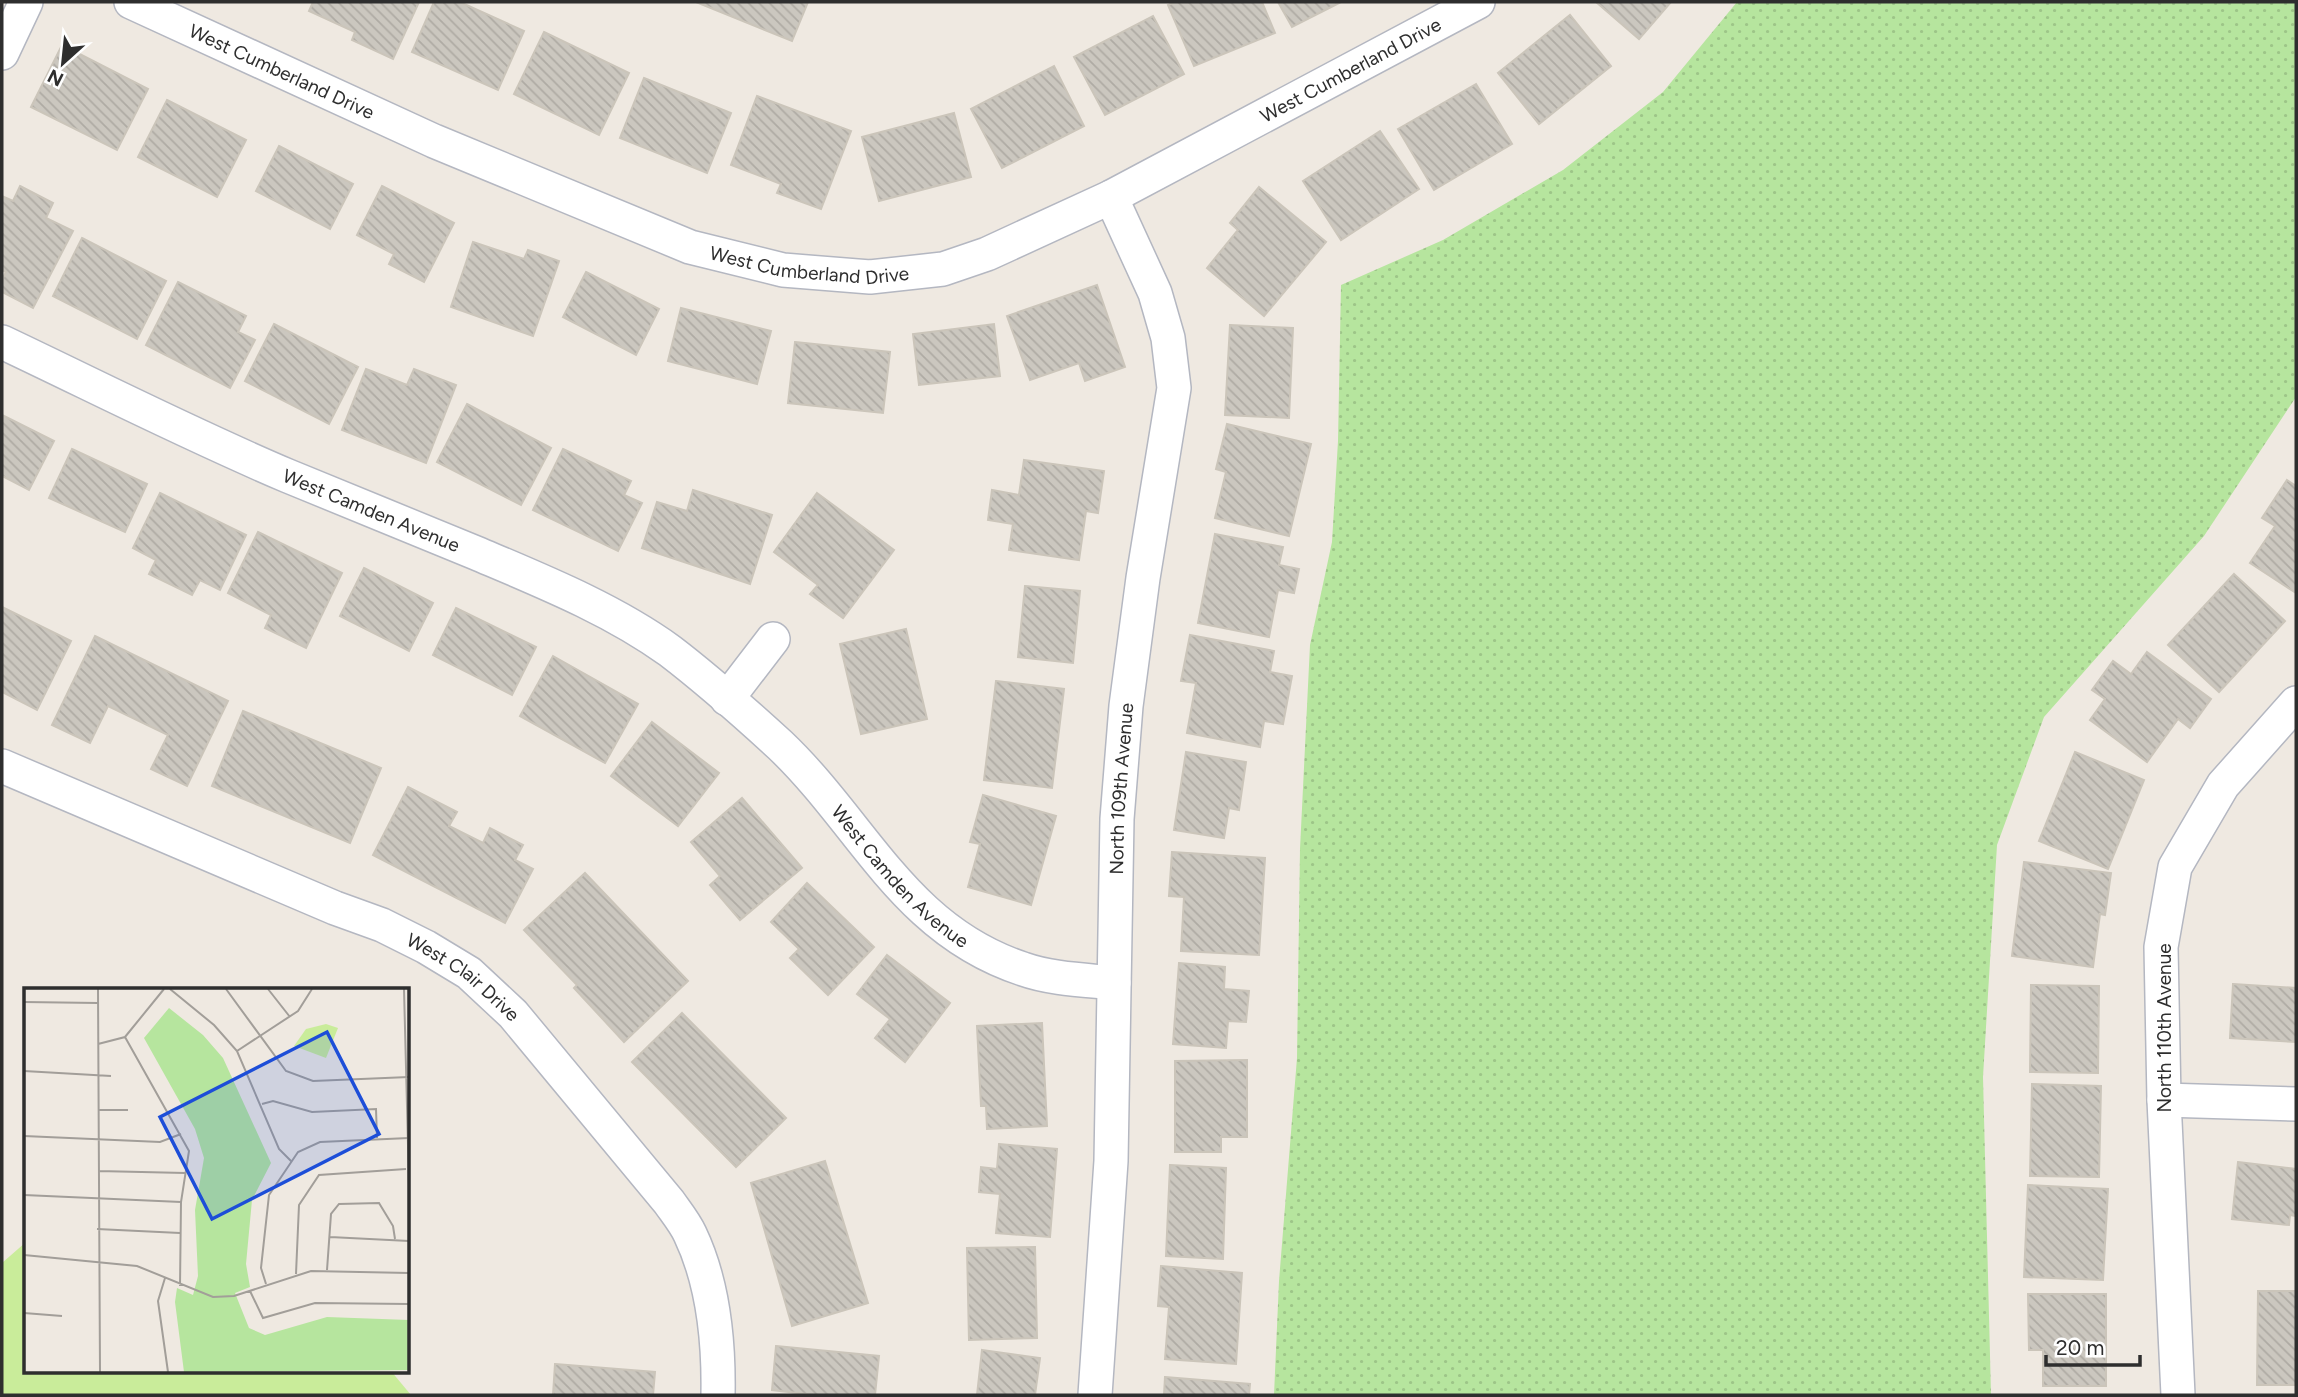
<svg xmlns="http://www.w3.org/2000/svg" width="2298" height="1397" viewBox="0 0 2298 1397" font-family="Figtree,sans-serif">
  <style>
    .grass { fill: url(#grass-dots) }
    .pitch { fill: #c9ec9a }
    .building { fill: url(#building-back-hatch); stroke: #cbc5ba; stroke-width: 2 }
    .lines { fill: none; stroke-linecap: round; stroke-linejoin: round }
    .street-casing { stroke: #b4b7c1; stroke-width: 36 }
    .street { stroke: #fff; stroke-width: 33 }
    .labels { text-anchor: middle; stroke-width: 5; stroke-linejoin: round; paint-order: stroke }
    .street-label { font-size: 19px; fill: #2e2e2e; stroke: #fff }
    .inset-road { fill: none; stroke: #a29e99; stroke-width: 2 }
    .view { fill: #1d4ed8; fill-opacity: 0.15; stroke: #1d4ed8; stroke-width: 3.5 }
    .inset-edge { fill: none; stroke: #2e2e2e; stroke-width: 3.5 }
  </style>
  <defs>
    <pattern id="grass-dots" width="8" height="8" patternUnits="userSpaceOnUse" patternTransform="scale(1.75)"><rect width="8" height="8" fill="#b6e59e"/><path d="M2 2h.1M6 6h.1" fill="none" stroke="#9dc588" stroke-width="1.8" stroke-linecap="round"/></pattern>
    <pattern id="building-back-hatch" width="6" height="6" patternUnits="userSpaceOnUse" patternTransform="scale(1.75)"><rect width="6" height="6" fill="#cbc7bf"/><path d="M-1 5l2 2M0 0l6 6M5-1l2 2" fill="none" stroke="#afaba4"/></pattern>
  </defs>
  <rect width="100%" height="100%" fill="#efe9e1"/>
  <path class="grass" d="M 1737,2 L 2296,2 L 2296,397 L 2204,536 L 2044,717 L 1997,845 L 1983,1077 L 1991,1395 L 1274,1395 L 1279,1281 L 1297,1058 L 1300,849 L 1310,645 L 1332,542 L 1338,441 L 1341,285 L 1443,240 L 1563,170 L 1663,92 Z"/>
  <path class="pitch" d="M 26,1242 L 26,1371 L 391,1371 L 411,1395 L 2,1395 L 2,1263 Z"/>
  <g class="building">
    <path d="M 313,2 L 419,2 L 393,59 L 352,40 L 355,32 L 309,11 Z"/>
    <path d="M 434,2 L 460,2 L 524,31 L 498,90 L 412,52 Z"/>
    <path d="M 696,2 L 808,2 L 792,41 Z"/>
    <path d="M 1175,2 L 1262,2 L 1275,33 L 1194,66 L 1168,5 Z"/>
    <path d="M 1278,2 L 1341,2 L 1292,27 Z"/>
    <path d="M 1596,2 L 1671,2 L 1639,39 Z"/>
    <path d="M 1570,15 L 1611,66 L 1539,124 L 1498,73 Z"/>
    <path d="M 1153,16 L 1184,74 L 1105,115 L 1074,57 Z"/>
    <path d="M 544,32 L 629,73 L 599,135 L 514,94 Z"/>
    <path d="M 62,45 L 148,89 L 117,150 L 31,107 Z"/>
    <path d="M 1054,66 L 1084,126 L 1002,168 L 971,109 Z"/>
    <path d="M 644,78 L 731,113 L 707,173 L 620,138 Z"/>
    <path d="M 1476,84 L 1512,144 L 1434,190 L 1398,129 Z"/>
    <path d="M 757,96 L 851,131 L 821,209 L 777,193 L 781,184 L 731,165 Z"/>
    <path d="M 167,100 L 246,140 L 217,197 L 138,157 Z"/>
    <path d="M 954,113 L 971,177 L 879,201 L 862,137 Z"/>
    <path d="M 1380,131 L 1419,189 L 1341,240 L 1303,181 Z"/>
    <path d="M 279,146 L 353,184 L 330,229 L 256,191 Z"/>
    <path d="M 20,186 L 53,203 L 46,218 L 73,231 L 33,308 L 2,292 L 2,280 L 6,272 L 2,270 L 2,196 L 13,201 Z"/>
    <path d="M 382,186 L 454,223 L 424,282 L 389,264 L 394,254 L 357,235 Z"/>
    <path d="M 1259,187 L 1326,242 L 1264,316 L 1207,268 L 1238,230 L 1230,223 Z"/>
    <path d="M 82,238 L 166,281 L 137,339 L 53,296 Z"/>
    <path d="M 473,242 L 524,259 L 528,250 L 559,261 L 533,336 L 451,307 Z"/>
    <path d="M 586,272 L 659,309 L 636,355 L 563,317 Z"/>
    <path d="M 178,282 L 246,316 L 238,332 L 255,340 L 230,388 L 146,345 Z"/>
    <path d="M 1097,285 L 1125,367 L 1085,381 L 1079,363 L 1030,380 L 1007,316 Z"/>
    <path d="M 681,308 L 771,331 L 757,384 L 668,361 Z"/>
    <path d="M 274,324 L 358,367 L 329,424 L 245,381 Z"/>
    <path d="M 994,324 L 1000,376 L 919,385 L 913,334 Z"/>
    <path d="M 1230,325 L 1293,328 L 1289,418 L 1225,415 Z"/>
    <path d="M 795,342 L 890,352 L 883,413 L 788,403 Z"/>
    <path d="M 366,369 L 407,385 L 414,369 L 456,385 L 426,463 L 342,430 Z"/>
    <path d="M 467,404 L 551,448 L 521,505 L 437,462 Z"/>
    <path d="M 2,415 L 54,441 L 29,490 L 2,476 Z"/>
    <path d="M 1227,424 L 1311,444 L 1289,536 L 1215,518 L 1226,472 L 1216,469 Z"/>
    <path d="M 72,449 L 147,484 L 125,532 L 49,498 Z"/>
    <path d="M 563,449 L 631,481 L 624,495 L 642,503 L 618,551 L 533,510 Z"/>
    <path d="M 1024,460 L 1104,471 L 1098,513 L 1086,511 L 1079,560 L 1009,550 L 1013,524 L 988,520 L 992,490 L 1019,495 Z"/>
    <path d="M 2287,480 L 2296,486 L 2296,593 L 2250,563 L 2275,526 L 2262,518 Z"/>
    <path d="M 693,490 L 772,515 L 750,584 L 642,548 L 657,502 L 687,511 Z"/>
    <path d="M 160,493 L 246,535 L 220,590 L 200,580 L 192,595 L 149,574 L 156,560 L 133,548 Z"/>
    <path d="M 817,493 L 894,550 L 843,618 L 810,594 L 818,585 L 774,552 Z"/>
    <path d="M 258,532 L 342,573 L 306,648 L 265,628 L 271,615 L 228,593 Z"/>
    <path d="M 1215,534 L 1283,547 L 1279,565 L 1299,569 L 1294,593 L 1278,590 L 1269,637 L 1198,623 Z"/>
    <path d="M 364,568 L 433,603 L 409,651 L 340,616 Z"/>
    <path d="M 2234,574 L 2285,621 L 2219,692 L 2168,645 Z"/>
    <path d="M 1025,586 L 1080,591 L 1073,663 L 1018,657 Z"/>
    <path d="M 2,607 L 71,641 L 37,710 L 2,692 Z"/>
    <path d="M 456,608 L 536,647 L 512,695 L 433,655 Z"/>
    <path d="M 906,629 L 927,719 L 861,734 L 840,644 Z"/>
    <path d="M 1190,635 L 1274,651 L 1270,672 L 1292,676 L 1283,724 L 1264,721 L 1260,747 L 1187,733 L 1196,683 L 1181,681 Z"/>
    <path d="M 95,636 L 228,701 L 187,786 L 151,769 L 168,735 L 108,706 L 90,743 L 52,725 Z"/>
    <path d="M 2147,652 L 2211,699 L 2190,728 L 2178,719 L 2147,762 L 2090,720 L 2105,699 L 2092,690 L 2113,661 L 2131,674 Z"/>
    <path d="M 553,656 L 638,704 L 605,763 L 520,716 Z"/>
    <path d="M 996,681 L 1064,689 L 1052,788 L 984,780 Z"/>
    <path d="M 243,711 L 381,768 L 350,843 L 212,786 Z"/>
    <path d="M 652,722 L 719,773 L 678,826 L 611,776 Z"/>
    <path d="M 1186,752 L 1246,762 L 1239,810 L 1229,808 L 1224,838 L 1174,830 Z"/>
    <path d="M 2075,752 L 2144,780 L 2108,869 L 2039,841 Z"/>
    <path d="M 408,787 L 457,812 L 449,826 L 483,843 L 490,828 L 523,845 L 515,860 L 533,869 L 505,923 L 373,855 Z"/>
    <path d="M 983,795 L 1056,816 L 1031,905 L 968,887 L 980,844 L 970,842 Z"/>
    <path d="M 742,798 L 802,868 L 740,920 L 710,885 L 720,876 L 691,842 Z"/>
    <path d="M 1172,852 L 1265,858 L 1259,955 L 1181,951 L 1184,897 L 1169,896 Z"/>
    <path d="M 2024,862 L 2111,873 L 2105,915 L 2100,914 L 2093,967 L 2012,956 Z"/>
    <path d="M 585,873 L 688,981 L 624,1042 L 574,988 L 577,985 L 524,930 Z"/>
    <path d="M 807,883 L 874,947 L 828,995 L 790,958 L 799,949 L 771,922 Z"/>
    <path d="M 887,955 L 950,1003 L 905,1062 L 875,1038 L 890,1019 L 857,994 Z"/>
    <path d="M 1179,963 L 1225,967 L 1224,989 L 1249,991 L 1246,1022 L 1228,1021 L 1226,1048 L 1173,1044 Z"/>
    <path d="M 2233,984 L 2296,988 L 2296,1042 L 2230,1038 Z"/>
    <path d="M 2031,985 L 2099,986 L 2098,1073 L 2030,1072 Z"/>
    <path d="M 682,1013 L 786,1118 L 736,1167 L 632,1062 Z"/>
    <path d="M 1042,1023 L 1047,1126 L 987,1129 L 986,1106 L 981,1106 L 977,1026 Z"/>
    <path d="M 1247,1060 L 1247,1137 L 1221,1137 L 1221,1152 L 1175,1152 L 1175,1061 Z"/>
    <path d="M 2032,1084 L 2101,1086 L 2099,1177 L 2030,1176 Z"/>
    <path d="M 999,1144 L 1057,1149 L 1050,1237 L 996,1233 L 1000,1194 L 979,1192 L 981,1167 L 997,1169 Z"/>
    <path d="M 825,1161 L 868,1303 L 792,1326 L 751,1183 Z"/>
    <path d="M 2238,1162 L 2296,1169 L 2296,1216 L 2290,1215 L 2289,1225 L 2232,1219 Z"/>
    <path d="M 1170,1165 L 1226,1168 L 1223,1259 L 1166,1256 Z"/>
    <path d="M 2028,1185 L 2108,1189 L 2103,1280 L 2024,1277 Z"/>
    <path d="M 1035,1247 L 1037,1338 L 969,1340 L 967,1248 Z"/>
    <path d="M 1161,1266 L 1242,1273 L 1236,1364 L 1165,1359 L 1169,1307 L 1158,1306 Z"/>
    <path d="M 2258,1291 L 2296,1291 L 2296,1385 L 2257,1385 Z"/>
    <path d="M 2028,1294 L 2106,1294 L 2106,1386 L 2043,1386 L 2043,1350 L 2029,1350 Z"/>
    <path d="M 776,1346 L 879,1356 L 875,1395 L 814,1395 L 772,1390 Z"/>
    <path d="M 982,1350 L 1040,1358 L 1035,1395 L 977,1395 Z"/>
    <path d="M 555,1364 L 655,1372 L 653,1395 L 553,1395 Z"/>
    <path d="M 1165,1377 L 1250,1384 L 1249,1395 L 1164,1395 Z"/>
  </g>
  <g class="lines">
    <defs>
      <g id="street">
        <path id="s1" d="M 131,2 L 434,141 L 690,247 L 783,270 L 870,277 L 943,269 L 987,254 L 1111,197 L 1478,2"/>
        <path d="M 2,53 L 26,2"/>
        <path id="s2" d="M 2,342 C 97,387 191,435 288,476 C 351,502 413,527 476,553 C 542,581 612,609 670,651 C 708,680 745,713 780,745 C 864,825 904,930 1023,969 C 1051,979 1084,980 1114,983"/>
        <path d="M 727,699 L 773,639"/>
        <path id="s3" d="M 2,766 L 335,908 L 382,925 L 426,947 L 469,973 L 513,1014 L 669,1202 C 676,1212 685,1223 690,1234 C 714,1284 719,1341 718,1395"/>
        <path d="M 2164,1100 L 2296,1104"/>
        <path id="s4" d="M 1095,1395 L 1111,1161 L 1117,819 L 1126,706 L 1143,578 L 1174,388 L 1168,338 L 1155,293 L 1111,197"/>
        <path d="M 2178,1395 L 2164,1100 L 2161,947 L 2175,867 L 2223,785 L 2296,703"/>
      </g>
    </defs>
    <use href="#street" class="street-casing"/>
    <use href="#street" class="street"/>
  </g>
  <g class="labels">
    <g class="street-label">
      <text dy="7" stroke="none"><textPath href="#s1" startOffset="1321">West Cumberland Drive</textPath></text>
      <text dy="7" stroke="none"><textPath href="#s1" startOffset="166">West Cumberland Drive</textPath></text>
      <text dy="7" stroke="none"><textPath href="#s1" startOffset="732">West Cumberland Drive</textPath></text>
      <text dy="7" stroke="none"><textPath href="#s2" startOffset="406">West Camden Avenue</textPath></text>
      <text dy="7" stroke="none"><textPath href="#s4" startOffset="607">North 109th Avenue</textPath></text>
      <text dy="7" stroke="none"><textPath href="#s2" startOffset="1060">West Camden Avenue</textPath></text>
      <text dy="7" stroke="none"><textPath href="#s3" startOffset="509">West Clair Drive</textPath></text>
      <text transform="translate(2164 1028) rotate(-90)" y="7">North 110th Avenue</text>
    </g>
  </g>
  <g transform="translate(24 988)">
    <rect width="385" height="385" fill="#efe9e1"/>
    <path d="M 145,20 L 179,47 L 199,70 L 247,175 L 228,212 L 222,276 L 226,299 L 211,305 L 225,340 L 241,347 L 303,329 L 385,332 L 385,382 L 160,384 L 151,314 L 153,300 L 169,307 L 174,288 L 171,222 L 180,170 L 171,141 L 120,50 Z" fill="#b6e59e"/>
    <path d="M 302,36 L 314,40 L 302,70 L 270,58 L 282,41 Z" fill="#c9ec9a"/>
    <path class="inset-road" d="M 74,1 L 76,384M 146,1 L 190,37 L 213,63 L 255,161 L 267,173M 202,1 L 262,83 L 289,93 L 385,89M 244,1 L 266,29M 380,1 L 385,196M 0,14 L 74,15M 101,49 L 165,163 L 157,214 L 156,298M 74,56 L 101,49 L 140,1M 213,63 L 274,23 L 288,1M 0,83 L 87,88M 238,116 L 249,113 L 288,124 L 352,121 L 353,150M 74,122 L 104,122M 0,148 L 136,154 L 157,146M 74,183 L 161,185M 0,207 L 157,214M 73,241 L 156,245M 306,249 L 385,253M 0,267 L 113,278 L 189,309 L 210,308 L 287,283 L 385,285M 303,282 L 307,226 L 315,216 L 355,215 L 369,238 L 371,251M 272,286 L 275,217 L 295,187 L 382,181M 141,290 L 134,313 L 144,384M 242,296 L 237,280 L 245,207 L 274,164 L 296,154 L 385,150M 226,303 L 239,330 L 291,315 L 385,316M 0,325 L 38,328"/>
    <path class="view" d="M 303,44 L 355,146 L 188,231 L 136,129 Z"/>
    <rect width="385" height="385" class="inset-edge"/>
  </g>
  <rect width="2298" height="1397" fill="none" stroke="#2e2e2e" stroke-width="7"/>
  <g transform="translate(63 63) rotate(207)" stroke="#ffffff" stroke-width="5" paint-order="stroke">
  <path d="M0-5L12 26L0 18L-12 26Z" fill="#2e2e2e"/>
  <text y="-10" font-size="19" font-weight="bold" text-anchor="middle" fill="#2e2e2e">N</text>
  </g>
  <path d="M2046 1355v10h94v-10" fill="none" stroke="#2e2e2e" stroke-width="3.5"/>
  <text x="2056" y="1355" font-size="21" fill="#2e2e2e" stroke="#ffffff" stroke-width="5" paint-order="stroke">20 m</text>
</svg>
